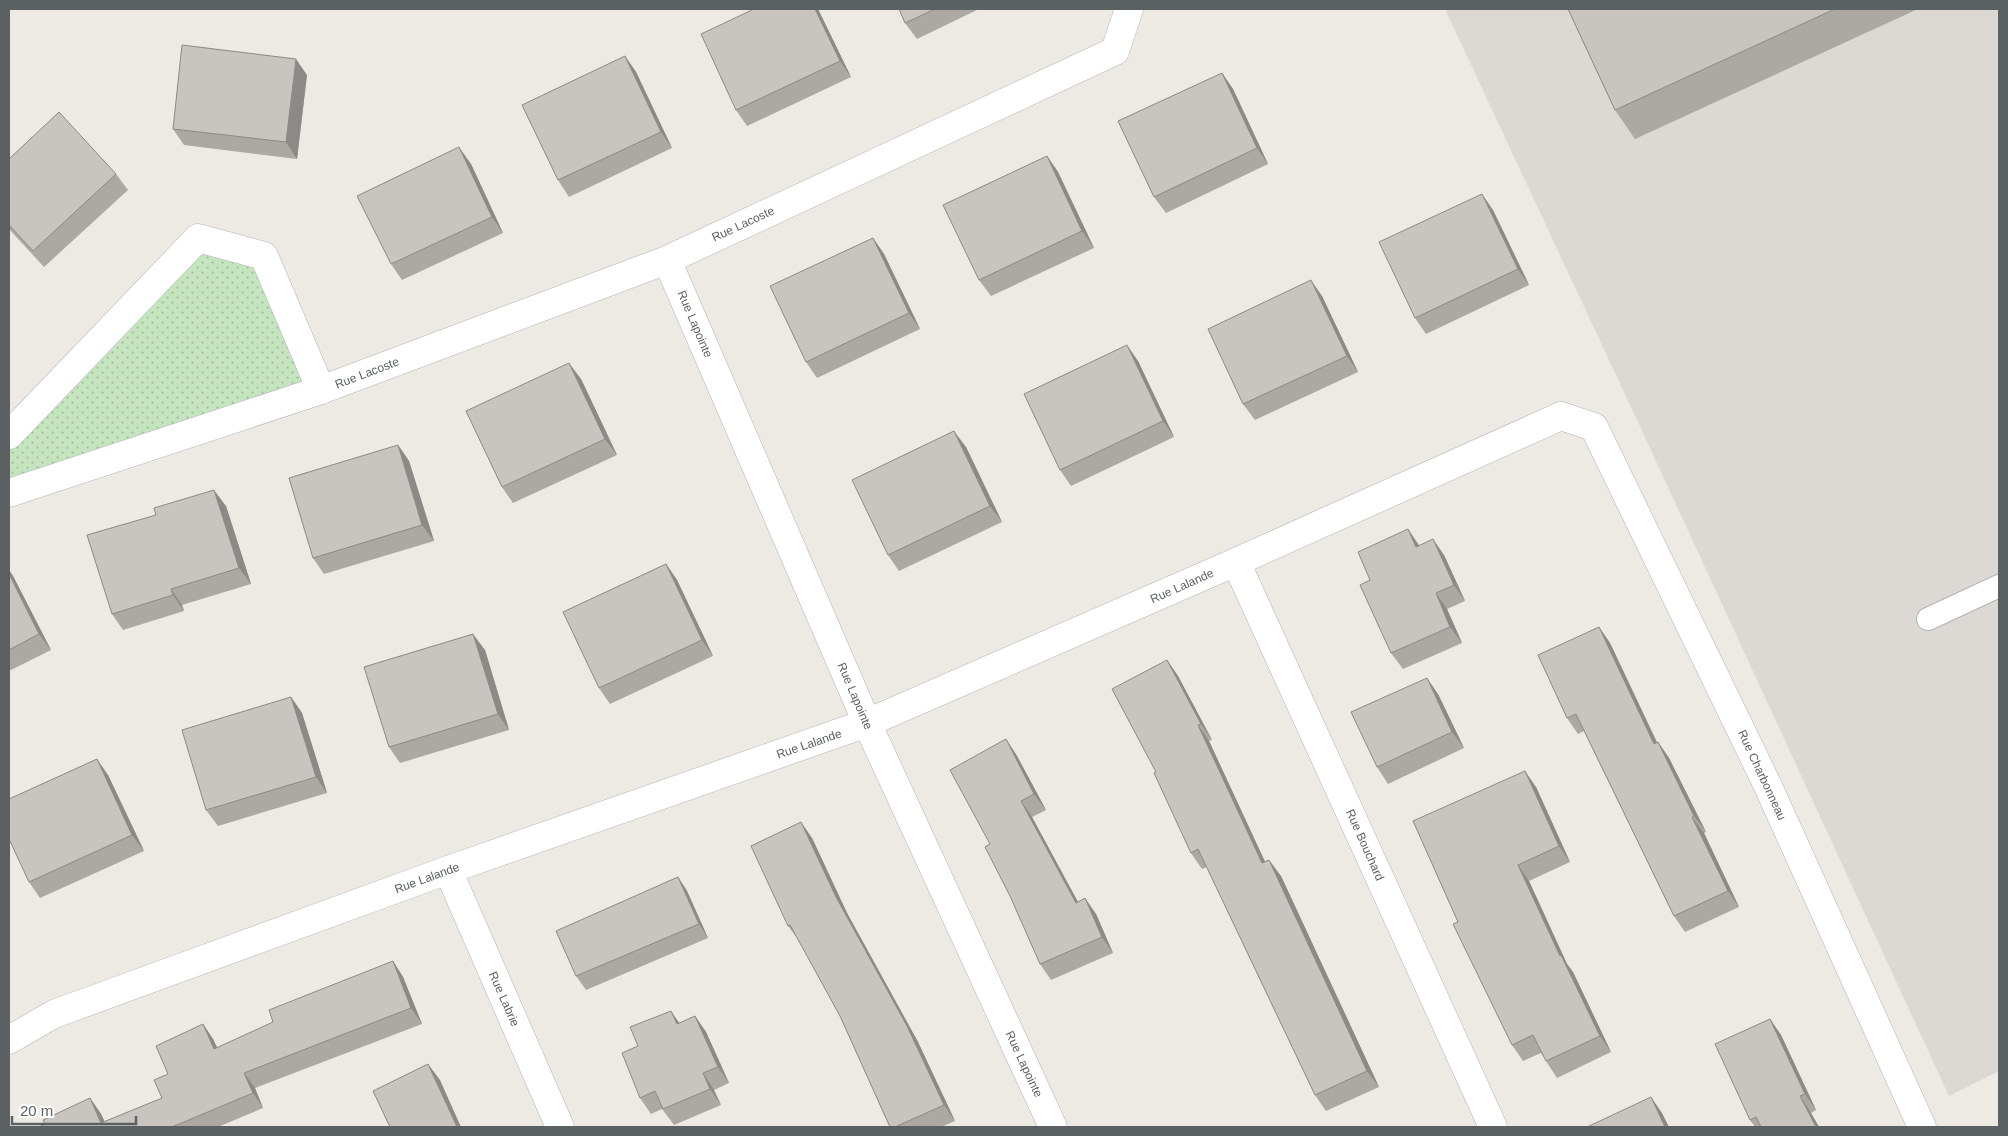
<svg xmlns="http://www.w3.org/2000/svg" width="2008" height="1136" viewBox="0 0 2008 1136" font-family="Arial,sans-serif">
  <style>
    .industrial { fill: #dcd9d5 }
    .grass { fill: url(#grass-dots) }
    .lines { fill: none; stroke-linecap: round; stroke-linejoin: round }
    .service-casing { stroke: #b0b4b8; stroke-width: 24 }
    .minor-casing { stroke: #b0b4b8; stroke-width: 29 }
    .service { stroke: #fff; stroke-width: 22 }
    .minor { stroke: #fff; stroke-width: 28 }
    .wall { fill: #aca9a4 }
    .shaded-wall { fill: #8c8986 }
    .building { fill: #c8c4bf; stroke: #8c8986 }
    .labels { text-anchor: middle; stroke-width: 5; stroke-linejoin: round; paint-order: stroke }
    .street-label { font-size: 12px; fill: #5b6063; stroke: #fff }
  </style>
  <defs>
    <pattern id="grass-dots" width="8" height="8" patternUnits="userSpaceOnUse" patternTransform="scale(1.25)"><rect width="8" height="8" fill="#c5e5bf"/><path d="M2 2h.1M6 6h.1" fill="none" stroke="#a3bd9f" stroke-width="1.8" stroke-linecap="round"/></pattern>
  </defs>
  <rect width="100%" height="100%" fill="#ede9e3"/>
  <path class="industrial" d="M 1445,9 L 1999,9 L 1999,1071 L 1949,1096 L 1637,420 Z"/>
  <path class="grass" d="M 198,238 L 264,256 L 321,390 L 9,493 L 9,435 Z"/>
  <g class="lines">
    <defs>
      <path id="service" d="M 1928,619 L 1999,586"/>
      <g id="minor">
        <path d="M 667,260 L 867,723 L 1053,1127"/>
        <path d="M 9,435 L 198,238 L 264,256 L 321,390"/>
        <path d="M 9,493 L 321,390 L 667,260 L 1115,51 L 1129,9"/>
        <path d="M 1236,562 L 1493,1127"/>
        <path d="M 448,870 L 560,1127"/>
        <path d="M 9,1040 L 54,1014 L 448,870 L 867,723 L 1236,562 L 1561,416 L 1594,427 L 1767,784 L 1922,1127"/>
      </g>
    </defs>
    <use href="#service" class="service-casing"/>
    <use href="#minor" class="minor-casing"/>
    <use href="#service" class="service"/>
    <use href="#minor" class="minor"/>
  </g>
  <g class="wall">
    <path d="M 754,9 L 818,9 L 851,77 L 747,126 L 736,110 Z"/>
    <path d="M 899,9 L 979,9 L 917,39 L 905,23 Z"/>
    <path d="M 1568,9 L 1918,9 L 1635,139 L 1615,110 Z"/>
    <path d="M 625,56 L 636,72 L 672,148 L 569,197 L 558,180 Z"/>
    <path d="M 1222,73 L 1233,89 L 1268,164 L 1166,213 L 1154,197 Z"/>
    <path d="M 307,75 L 297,159 L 184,145 L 173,129 Z"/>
    <path d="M 1047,156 L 1058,172 L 1094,248 L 991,296 L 979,280 Z"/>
    <path d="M 9,159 L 116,174 L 128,190 L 44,267 L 9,229 Z"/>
    <path d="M 471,164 L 503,233 L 402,280 L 391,264 Z"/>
    <path d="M 1493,210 L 1529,285 L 1426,334 L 1415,318 Z"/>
    <path d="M 873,238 L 884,254 L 920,329 L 817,378 L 806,362 Z"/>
    <path d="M 1322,296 L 1358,372 L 1255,420 L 1243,404 Z"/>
    <path d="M 1138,361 L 1174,437 L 1071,486 L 1060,470 Z"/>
    <path d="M 581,379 L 617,455 L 513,503 L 502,487 Z"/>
    <path d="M 398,445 L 409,461 L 434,541 L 324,574 L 313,558 Z"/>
    <path d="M 966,447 L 1002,522 L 899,571 L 888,555 Z"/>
    <path d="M 226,506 L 251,584 L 182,605 L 184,611 L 123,630 L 112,614 Z"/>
    <path d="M 1408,529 L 1419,545 L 1444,555 L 1465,601 L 1447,609 L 1462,643 L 1403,669 L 1391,653 L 1370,580 Z"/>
    <path d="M 666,564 L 677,580 L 713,656 L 610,704 L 599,688 Z"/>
    <path d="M 9,570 L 13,576 L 51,650 L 9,671 Z"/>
    <path d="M 1599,627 L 1610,643 L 1657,742 L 1658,742 L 1669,758 L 1706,832 L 1704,833 L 1739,907 L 1685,932 L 1674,916 L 1584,731 L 1578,734 L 1567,718 Z"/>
    <path d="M 485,650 L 509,730 L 400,763 L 389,747 Z"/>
    <path d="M 1167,660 L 1178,676 L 1212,740 L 1209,741 L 1265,862 L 1281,876 L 1379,1087 L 1326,1111 L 1315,1095 L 1207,867 L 1202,869 L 1191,853 Z"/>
    <path d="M 1438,694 L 1464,748 L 1388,784 L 1377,767 Z"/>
    <path d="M 291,697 L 302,713 L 327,793 L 218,826 L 206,810 Z"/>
    <path d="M 1006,739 L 1017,756 L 1046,810 L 1032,817 L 1078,902 L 1096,914 L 1113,953 L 1051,980 L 1040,964 L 990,844 Z"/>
    <path d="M 108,775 L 144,851 L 40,898 L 29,882 Z"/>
    <path d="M 1536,787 L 1570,862 L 1529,881 L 1567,964 L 1573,972 L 1611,1052 L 1557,1078 L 1546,1061 L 1541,1053 L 1523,1061 L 1512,1045 L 1458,922 Z"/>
    <path d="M 812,838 L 847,913 L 918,1042 L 955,1121 L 941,1127 L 890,1127 L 840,1016 L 798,939 L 788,926 Z"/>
    <path d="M 678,877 L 687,891 L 708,938 L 586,990 L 576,976 Z"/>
    <path d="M 393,961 L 403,977 L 422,1024 L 255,1088 L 263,1108 L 218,1127 L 39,1127 L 90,1098 L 101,1114 L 105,1122 L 162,1098 L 168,1074 L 203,1024 L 213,1039 L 217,1048 L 273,1022 Z"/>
    <path d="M 695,1016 L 706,1032 L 729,1083 L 714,1090 L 721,1105 L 674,1125 L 662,1109 L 651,1114 L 640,1098 L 638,1046 L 680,1023 Z"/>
    <path d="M 1770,1019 L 1781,1035 L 1816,1110 L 1811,1113 L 1819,1127 L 1755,1127 L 1750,1120 Z"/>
  </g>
  <g class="shaded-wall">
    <path d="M 815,9 L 818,9 L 851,77 L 840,61 Z"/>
    <path d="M 625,56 L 636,72 L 672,148 L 661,132 Z"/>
    <path d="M 296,59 L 307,75 L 297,159 L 286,142 Z"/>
    <path d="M 1222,73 L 1233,89 L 1268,164 L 1257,148 Z"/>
    <path d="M 459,147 L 471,164 L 503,233 L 492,217 Z"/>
    <path d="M 1047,156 L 1058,172 L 1094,248 L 1082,231 Z"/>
    <path d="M 1482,194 L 1493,210 L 1529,285 L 1518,269 Z"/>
    <path d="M 873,238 L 884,254 L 920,329 L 909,313 Z"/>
    <path d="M 1311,280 L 1322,296 L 1358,372 L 1347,356 Z"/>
    <path d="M 1127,345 L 1138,361 L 1174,437 L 1163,421 Z"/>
    <path d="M 569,363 L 581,379 L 617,455 L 605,439 Z"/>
    <path d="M 954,431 L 966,447 L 1002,522 L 990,506 Z"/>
    <path d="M 398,445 L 409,461 L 434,541 L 422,525 Z"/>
    <path d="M 214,490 L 226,506 L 251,584 L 239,568 Z"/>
    <path d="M 1408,529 L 1419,546 L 1416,547 Z"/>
    <path d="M 1433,539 L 1444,555 L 1465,601 L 1454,585 Z"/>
    <path d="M 666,564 L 677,580 L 713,656 L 702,640 Z"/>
    <path d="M 9,570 L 13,576 L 51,650 L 39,634 L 9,574 Z"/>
    <path d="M 171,589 L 182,605 L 184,611 L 173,595 Z"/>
    <path d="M 1436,593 L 1447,609 L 1462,643 L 1450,627 Z"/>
    <path d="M 1599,627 L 1610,643 L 1665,760 L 1654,744 Z"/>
    <path d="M 473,634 L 485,650 L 509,730 L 498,714 Z"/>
    <path d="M 1167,660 L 1178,676 L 1212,740 L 1201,724 Z"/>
    <path d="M 1427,678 L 1438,694 L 1464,748 L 1452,732 Z"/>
    <path d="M 291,697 L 302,713 L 327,793 L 316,777 Z"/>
    <path d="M 1198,725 L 1209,741 L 1273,879 L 1262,863 Z"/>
    <path d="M 1006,739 L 1017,756 L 1046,810 L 1034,794 Z"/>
    <path d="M 1658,742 L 1669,758 L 1706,832 L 1694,816 Z"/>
    <path d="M 97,759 L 108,775 L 144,851 L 132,835 Z"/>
    <path d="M 1525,771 L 1536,787 L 1570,862 L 1559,846 Z"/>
    <path d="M 1021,801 L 1032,817 L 1087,919 L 1076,903 Z"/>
    <path d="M 1692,817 L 1704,833 L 1739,907 L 1728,891 Z"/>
    <path d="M 801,822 L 812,838 L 847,913 L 918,1042 L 955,1121 L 944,1105 L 836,897 Z"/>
    <path d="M 1269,860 L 1281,876 L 1379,1087 L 1367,1071 Z"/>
    <path d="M 1518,865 L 1529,881 L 1567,964 L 1573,972 L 1611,1052 L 1600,1036 L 1560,956 Z"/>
    <path d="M 678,877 L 687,891 L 708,938 L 699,924 Z"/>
    <path d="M 1085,898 L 1096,914 L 1113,953 L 1102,937 Z"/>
    <path d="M 393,961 L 403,977 L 422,1024 L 411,1008 Z"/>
    <path d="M 671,1011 L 682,1027 L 677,1024 Z"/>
    <path d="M 695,1016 L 706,1032 L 729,1083 L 718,1067 Z"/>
    <path d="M 1770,1019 L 1781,1035 L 1816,1110 L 1805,1094 Z"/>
    <path d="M 203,1024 L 213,1039 L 225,1064 L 214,1049 Z"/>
    <path d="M 428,1064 L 440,1080 L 461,1127 L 457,1127 Z"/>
    <path d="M 244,1073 L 255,1088 L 263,1108 L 253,1093 Z"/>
    <path d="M 703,1073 L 714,1090 L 721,1105 L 710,1089 Z"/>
    <path d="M 1800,1096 L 1811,1113 L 1819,1127 L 1816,1127 Z"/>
    <path d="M 1651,1097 L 1662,1113 L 1669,1127 L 1665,1127 Z"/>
    <path d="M 90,1098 L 101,1114 L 107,1127 L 101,1123 Z"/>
  </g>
  <g class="building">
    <path d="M 754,9 L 815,9 L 840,61 L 736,110 L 701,34 Z"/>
    <path d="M 899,9 L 935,9 L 905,23 Z"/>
    <path d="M 1568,9 L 1835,9 L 1615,110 Z"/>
    <path d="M 182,45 L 296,59 L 286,142 L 173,129 Z"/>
    <path d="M 625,56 L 661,132 L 558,180 L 522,105 Z"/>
    <path d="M 1222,73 L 1257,148 L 1154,197 L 1118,121 Z"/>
    <path d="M 59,112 L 116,174 L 33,251 L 9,225 L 9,159 Z"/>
    <path d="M 459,147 L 492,217 L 391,264 L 357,196 Z"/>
    <path d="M 1047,156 L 1082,231 L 979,280 L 943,205 Z"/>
    <path d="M 1482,194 L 1518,269 L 1415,318 L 1379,242 Z"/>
    <path d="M 873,238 L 909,313 L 806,362 L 770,286 Z"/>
    <path d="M 1311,280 L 1347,356 L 1243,404 L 1208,329 Z"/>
    <path d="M 1127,345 L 1163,421 L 1060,470 L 1024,394 Z"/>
    <path d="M 569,363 L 605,439 L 502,487 L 466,411 Z"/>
    <path d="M 954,431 L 990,506 L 888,555 L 852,480 Z"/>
    <path d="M 398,445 L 422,525 L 313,558 L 289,478 Z"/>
    <path d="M 214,490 L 239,568 L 171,589 L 173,595 L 112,614 L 87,535 L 156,515 L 154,508 Z"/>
    <path d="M 1408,529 L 1416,547 L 1433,539 L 1454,585 L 1436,593 L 1450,627 L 1391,653 L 1360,585 L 1370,580 L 1358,552 Z"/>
    <path d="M 666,564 L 702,640 L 599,688 L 563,612 Z"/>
    <path d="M 9,574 L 39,634 L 9,650 Z"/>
    <path d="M 1599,627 L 1654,744 L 1658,742 L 1694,816 L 1692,817 L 1728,891 L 1674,916 L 1576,714 L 1567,718 L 1538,655 Z"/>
    <path d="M 473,634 L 498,714 L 389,747 L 364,667 Z"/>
    <path d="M 1167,660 L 1201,724 L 1198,725 L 1262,863 L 1269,860 L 1367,1071 L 1315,1095 L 1198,849 L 1191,853 L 1154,773 L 1156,772 L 1112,689 Z"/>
    <path d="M 1427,678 L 1452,732 L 1377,767 L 1351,712 Z"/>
    <path d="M 291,697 L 316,777 L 206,810 L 182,730 Z"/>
    <path d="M 1006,739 L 1034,794 L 1021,801 L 1076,903 L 1085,898 L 1102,937 L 1040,964 L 1010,896 L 985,847 L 990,844 L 950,770 Z"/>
    <path d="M 97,759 L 132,835 L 29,882 L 9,839 L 9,799 Z"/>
    <path d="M 1525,771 L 1559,846 L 1518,865 L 1560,956 L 1561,955 L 1600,1036 L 1546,1061 L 1533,1035 L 1512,1045 L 1453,924 L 1458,922 L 1413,821 Z"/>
    <path d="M 801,822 L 836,897 L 907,1026 L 944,1105 L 895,1127 L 890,1127 L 840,1016 L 790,925 L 788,926 L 751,846 Z"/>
    <path d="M 678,877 L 699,924 L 576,976 L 556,931 Z"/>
    <path d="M 393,961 L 411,1008 L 244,1073 L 253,1093 L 172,1127 L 39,1127 L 45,1124 L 43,1120 L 90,1098 L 101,1123 L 162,1098 L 154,1080 L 168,1074 L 156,1046 L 203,1024 L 214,1049 L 273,1022 L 269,1010 Z"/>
    <path d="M 671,1011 L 677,1024 L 695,1016 L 718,1067 L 703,1073 L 710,1089 L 663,1109 L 655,1091 L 640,1098 L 622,1053 L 638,1046 L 630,1027 Z"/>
    <path d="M 1770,1019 L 1805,1094 L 1800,1096 L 1816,1127 L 1761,1127 L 1756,1117 L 1750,1120 L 1715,1044 Z"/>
    <path d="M 428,1064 L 457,1127 L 390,1127 L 373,1091 Z"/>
    <path d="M 1651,1097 L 1665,1127 L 1587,1127 Z"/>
  </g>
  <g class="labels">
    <g class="street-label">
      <text transform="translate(743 224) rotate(-25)" y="4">Rue Lacoste</text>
      <text transform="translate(695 324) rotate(67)" y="4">Rue Lapointe</text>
      <text transform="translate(367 373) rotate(-21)" y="4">Rue Lacoste</text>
      <text transform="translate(1182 586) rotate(-24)" y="4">Rue Lalande</text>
      <text transform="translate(855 696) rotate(67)" y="4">Rue Lapointe</text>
      <text transform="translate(809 744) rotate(-19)" y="4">Rue Lalande</text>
      <text transform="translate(1762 775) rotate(65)" y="4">Rue Charbonneau</text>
      <text transform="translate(1365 845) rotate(66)" y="4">Rue Bouchard</text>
      <text transform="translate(427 878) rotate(-20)" y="4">Rue Lalande</text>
      <text transform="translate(504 999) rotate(66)" y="4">Rue Labrie</text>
      <text transform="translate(1024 1064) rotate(65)" y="4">Rue Lapointe</text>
    </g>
  </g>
  <rect width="2008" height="1136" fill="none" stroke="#5b6063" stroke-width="20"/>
  <path d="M12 1116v8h124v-8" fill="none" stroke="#5b6063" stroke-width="2.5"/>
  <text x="20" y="1116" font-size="15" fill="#5b6063" stroke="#ffffff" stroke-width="4" paint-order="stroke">20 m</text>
</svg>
